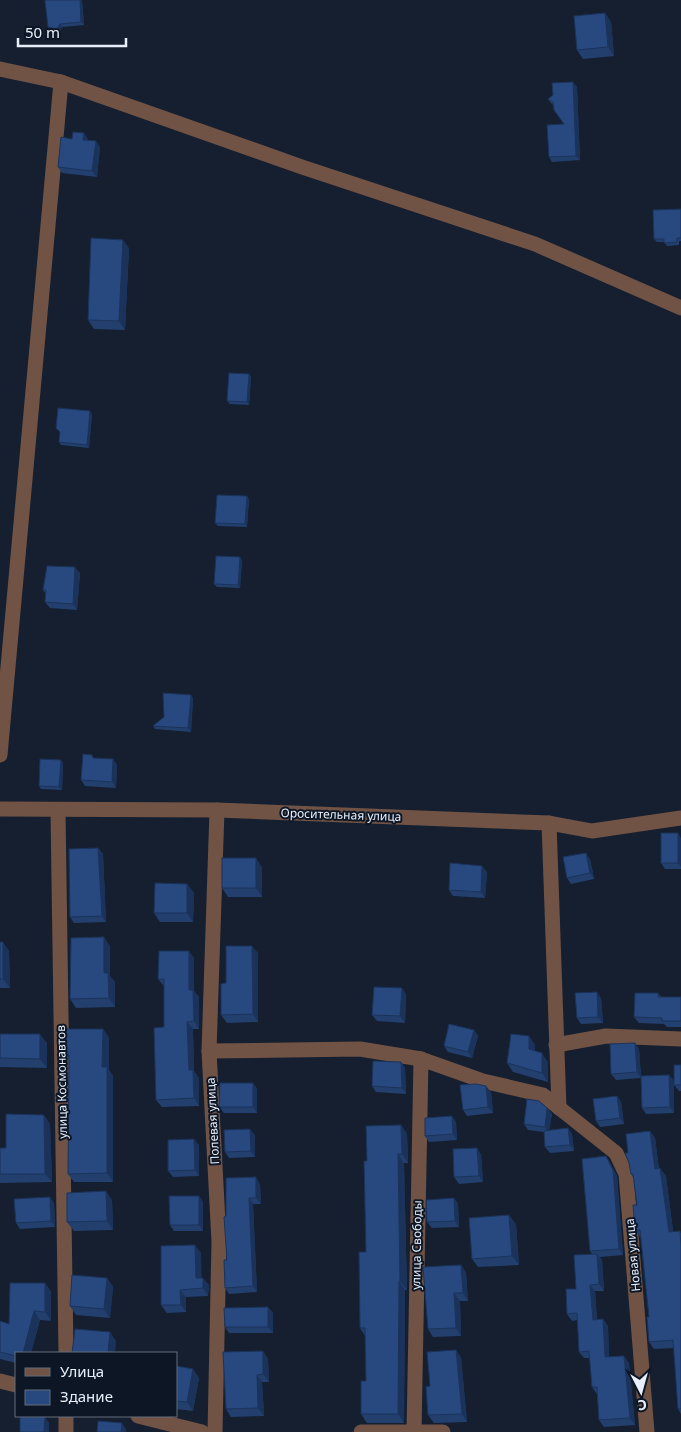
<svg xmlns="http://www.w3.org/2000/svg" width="681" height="1432" viewBox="0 0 681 1432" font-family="'Noto Sans',sans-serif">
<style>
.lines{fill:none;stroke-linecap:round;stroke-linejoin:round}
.minor{stroke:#705345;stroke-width:15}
.wall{fill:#223f6e}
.shaded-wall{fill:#1b335a}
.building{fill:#274980;stroke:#1b335a}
.labels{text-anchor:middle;stroke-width:4;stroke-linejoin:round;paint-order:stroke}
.street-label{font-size:12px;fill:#e8effa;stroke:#0c1625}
</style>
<rect width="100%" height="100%" fill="#151f2f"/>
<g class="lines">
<g class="minor">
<polyline points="0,69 61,82 302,167 535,244 681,308"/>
<polyline points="0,755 61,82"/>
<polyline points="0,809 217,810 549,823 592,831 681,818"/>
<polyline points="58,811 66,1353"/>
<polyline points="549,823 559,1108"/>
<polyline points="556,1045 606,1036 681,1039"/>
<polyline points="209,1051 360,1049 421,1059 483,1081 543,1095 616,1153 626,1174 647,1432"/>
<polyline points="0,1381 16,1385"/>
<polyline points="138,1416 202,1432"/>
<polyline points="66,1432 66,1416"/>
<polyline points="215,1432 219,1242 209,1051 217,810"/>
<polyline points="361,1432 443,1432"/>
<polyline points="414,1432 421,1059"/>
</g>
</g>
<g class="wall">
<polygon points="45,0 82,0 84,25 62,27 59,32 50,30 48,27"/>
<polygon points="605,13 611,22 614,56 583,59 577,50"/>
<polygon points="577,87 580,160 552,162 549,157 564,124 553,105 551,103 548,99"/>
<polygon points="72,139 88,139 88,140 96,141 100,147 97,177 62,173 58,167"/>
<polygon points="681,209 681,241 679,241 679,245 667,246 664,242 657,242 654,239"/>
<polygon points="129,248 125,330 94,329 88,320"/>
<polygon points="249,374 251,377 249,405 230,404 227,401"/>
<polygon points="92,414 89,448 61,445 59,442 60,432 56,428"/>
<polygon points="249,499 247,527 218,526 215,523"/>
<polygon points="242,560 240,588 217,587 214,584"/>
<polygon points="80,573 77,610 50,608 45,602 46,594 43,590"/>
<polygon points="191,695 193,698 191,732 155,729 153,726"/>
<polygon points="113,759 117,765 116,788 85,786 81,780"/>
<polygon points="61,760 63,763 62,790 41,789 39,786"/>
<polygon points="681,838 681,869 665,869 661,863"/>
<polygon points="98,848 103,854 106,922 74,923 70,917"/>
<polygon points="590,859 594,879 571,884 567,878"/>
<polygon points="262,867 262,897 228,897 222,888"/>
<polygon points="487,872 485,898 453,896 449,890"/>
<polygon points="187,884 194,893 193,922 160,922 154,913"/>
<polygon points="0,942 9,951 10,988 0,988"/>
<polygon points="110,946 110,976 115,982 115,1007 76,1008 70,999"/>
<polygon points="258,953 258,1022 227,1023 221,1015 226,983"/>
<polygon points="194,958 194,991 199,997 199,1029 193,1029 194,1071 199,1078 199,1106 162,1107 156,1100 164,1027 164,986 158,979"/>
<polygon points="658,993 661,997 681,997 681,1027 667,1027 664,1024 639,1023 634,1017"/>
<polygon points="406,994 405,1023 377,1021 372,1015"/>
<polygon points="601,998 603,1023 581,1024 577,1018"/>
<polygon points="103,1029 109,1038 109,1070 113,1076 113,1182 74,1182 68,1174 69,1059 66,1055"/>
<polygon points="474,1030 478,1036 472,1058 448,1052 444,1046"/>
<polygon points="0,1034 47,1043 47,1068 0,1067"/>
<polygon points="529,1036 535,1045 535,1051 548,1062 548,1082 513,1072 507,1063"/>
<polygon points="639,1049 641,1076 669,1075 674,1081 674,1113 646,1114 642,1108 641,1078 616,1080 611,1074"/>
<polygon points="401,1062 405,1068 406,1094 376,1092 372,1086"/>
<polygon points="681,1065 681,1091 679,1091 674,1085"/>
<polygon points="253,1083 257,1089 257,1113 224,1113 219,1107"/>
<polygon points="491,1092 493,1113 467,1116 463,1110"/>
<polygon points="617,1096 621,1102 624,1124 600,1127 596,1121"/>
<polygon points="547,1108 552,1114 549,1130 568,1128 572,1134 574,1151 550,1153 545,1147 544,1132 528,1130 524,1124"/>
<polygon points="44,1115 50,1124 52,1182 0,1183 0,1148 6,1148"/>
<polygon points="452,1116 456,1122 457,1140 429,1142 425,1136"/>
<polygon points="401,1125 407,1134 408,1163 404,1163 407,1290 405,1290 404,1423 367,1423 361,1414 366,1381 365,1336 360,1328 366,1252 367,1161"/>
<polygon points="650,1131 655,1138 659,1169 660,1168 666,1176 673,1231 681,1233 681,1414 678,1409 674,1348 654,1349 649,1342 649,1317 641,1238 635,1230 637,1205 634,1179 631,1174 628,1153"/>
<polygon points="255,1135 255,1157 229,1158 225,1152"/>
<polygon points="199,1145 199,1176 173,1177 168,1171"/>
<polygon points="481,1154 483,1182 459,1184 454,1177"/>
<polygon points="610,1163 617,1176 623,1255 600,1257 602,1260 604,1291 595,1291 597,1319 603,1319 608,1326 609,1357 629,1363 635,1425 604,1427 599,1420 597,1394 592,1387 590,1358 584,1358 579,1352 578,1320 572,1321 567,1314 576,1289 592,1254 590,1251"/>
<polygon points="260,1184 261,1204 253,1204 257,1292 229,1294 225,1288 227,1260 226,1216"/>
<polygon points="199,1196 203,1202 203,1231 174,1231 170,1225"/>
<polygon points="454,1198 458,1204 459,1227 432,1228 427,1222"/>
<polygon points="112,1200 113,1230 74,1231 67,1222"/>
<polygon points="54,1203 55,1227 20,1229 16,1223"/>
<polygon points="516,1224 519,1265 478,1267 472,1259"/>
<polygon points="201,1253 201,1278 209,1285 208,1296 186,1297 186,1312 167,1313 161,1305"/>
<polygon points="461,1265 466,1273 468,1301 460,1301 461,1336 433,1337 428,1329"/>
<polygon points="107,1278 113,1287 110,1318 76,1315 70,1306"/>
<polygon points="45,1283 51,1292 51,1321 40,1320 31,1353 16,1353 16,1363 0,1359 0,1321 9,1324"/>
<polygon points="268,1307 273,1313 273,1333 229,1333 225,1327"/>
<polygon points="456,1350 461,1358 467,1422 434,1423 428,1415 430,1386"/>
<polygon points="263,1351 268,1359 269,1382 262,1382 264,1416 231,1417 226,1409"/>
<polygon points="176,1366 193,1369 199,1378 193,1411 176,1409"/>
</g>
<g class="shaded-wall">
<polygon points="80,0 82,0 84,25 81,22"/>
<polygon points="605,13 611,22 614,56 608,47"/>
<polygon points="60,24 62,27 59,32 57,29"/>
<polygon points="573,82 577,87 580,160 576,156"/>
<polygon points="84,133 88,139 87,146 83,140"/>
<polygon points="96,141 100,147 97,177 92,171"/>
<polygon points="123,240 129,248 125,330 119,321"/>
<polygon points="249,374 251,377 249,405 247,402"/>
<polygon points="90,411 92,414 89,448 87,445"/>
<polygon points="247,496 249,499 247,527 245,524"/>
<polygon points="240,557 242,560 240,588 238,585"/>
<polygon points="75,567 80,573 77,610 73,604"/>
<polygon points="191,695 193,698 191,732 188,728"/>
<polygon points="113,759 117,765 116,788 112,782"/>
<polygon points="61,760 63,763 62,790 59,787"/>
<polygon points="678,833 681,838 681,867 678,863"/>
<polygon points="98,848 103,854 106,922 102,916"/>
<polygon points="586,853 590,859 594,879 590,873"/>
<polygon points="256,858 262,867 262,897 256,888"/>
<polygon points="482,866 487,872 485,898 481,892"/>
<polygon points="187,884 194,893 193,922 187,913"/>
<polygon points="104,937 110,946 110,976 115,982 115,1007 109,998 104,973"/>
<polygon points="3,942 9,951 10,988 3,979"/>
<polygon points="252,946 258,953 258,1022 253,1014"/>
<polygon points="189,951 194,958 194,991 199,997 199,1029 194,1021 189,990"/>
<polygon points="402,988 406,994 405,1023 400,1016"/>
<polygon points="597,992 601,998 603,1023 598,1017"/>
<polygon points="187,1022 193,1029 194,1071 199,1078 199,1106 194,1098 189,1070"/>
<polygon points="103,1029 109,1038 109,1070 113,1076 113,1182 107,1173 102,1067"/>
<polygon points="474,1030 478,1036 472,1058 468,1052"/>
<polygon points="40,1034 47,1043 47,1068 40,1059"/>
<polygon points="529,1036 535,1045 535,1057 529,1049"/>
<polygon points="635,1043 639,1049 641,1078 637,1072"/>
<polygon points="542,1053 548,1062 548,1082 542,1073"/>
<polygon points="401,1062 405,1068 406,1094 402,1088"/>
<polygon points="669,1075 674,1081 674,1113 670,1107"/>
<polygon points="253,1083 257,1089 257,1113 253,1107"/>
<polygon points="486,1086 491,1092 493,1113 488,1107"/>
<polygon points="617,1096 621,1102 624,1124 620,1118"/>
<polygon points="547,1108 552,1114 549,1133 545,1127"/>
<polygon points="44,1115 50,1124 52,1182 45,1174"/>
<polygon points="452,1116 456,1122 457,1140 453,1134"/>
<polygon points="401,1125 407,1134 408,1163 402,1154"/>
<polygon points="568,1128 572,1134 574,1151 570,1145"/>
<polygon points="250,1129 255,1135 255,1157 251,1151"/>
<polygon points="650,1131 655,1138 660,1177 655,1169"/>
<polygon points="194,1139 199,1145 199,1176 195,1170"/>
<polygon points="477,1148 481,1154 483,1182 479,1176"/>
<polygon points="398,1154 404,1163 407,1290 400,1281"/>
<polygon points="606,1156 610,1163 617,1176 623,1255 619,1249"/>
<polygon points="660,1168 666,1176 674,1239 669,1232"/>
<polygon points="256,1177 260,1184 261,1204 256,1198"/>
<polygon points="106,1191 112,1200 113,1230 107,1221"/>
<polygon points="199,1196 203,1202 203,1231 199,1225"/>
<polygon points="50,1197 54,1203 55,1227 51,1221"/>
<polygon points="249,1198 253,1204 257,1292 253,1286"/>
<polygon points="454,1198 458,1204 459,1227 455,1221"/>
<polygon points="509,1215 516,1224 519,1265 512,1256"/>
<polygon points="195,1245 201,1253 202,1286 196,1278"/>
<polygon points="597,1254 602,1260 604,1291 599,1284"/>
<polygon points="461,1265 466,1273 468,1301 463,1293"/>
<polygon points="107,1278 113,1287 110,1318 104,1309"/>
<polygon points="203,1278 209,1285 208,1296 203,1288"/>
<polygon points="399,1281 405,1290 404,1423 398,1414"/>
<polygon points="45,1283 51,1292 51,1321 45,1312"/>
<polygon points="590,1285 595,1291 597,1326 593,1320"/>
<polygon points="180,1290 186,1297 186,1312 181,1305"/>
<polygon points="454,1293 460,1301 461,1336 456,1328"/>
<polygon points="268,1307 273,1313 273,1333 268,1327"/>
<polygon points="34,1311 40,1320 31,1353 23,1353"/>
<polygon points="603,1319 608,1326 609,1364 605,1357"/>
<polygon points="110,1332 116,1341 115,1353 108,1353"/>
<polygon points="456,1350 461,1358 467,1422 462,1414"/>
<polygon points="263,1351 268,1359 269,1382 263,1374"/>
<polygon points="624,1356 629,1363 635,1425 630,1418"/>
<polygon points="193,1369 199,1378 193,1411 187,1402"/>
<polygon points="257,1375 262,1382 264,1416 258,1408"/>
<polygon points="45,1417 49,1423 49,1432 44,1432"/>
<polygon points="122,1423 126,1429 126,1432 121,1432"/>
</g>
<g class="building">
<polygon points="45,0 80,0 81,22 60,24 57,29 48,27"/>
<polygon points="605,13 608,47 577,50 574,16"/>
<polygon points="573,82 576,156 549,157 547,125 564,124 554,110 553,102 548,99 553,95 552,83"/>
<polygon points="73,132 84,133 83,140 96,141 92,171 58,167 61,137 72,139"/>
<polygon points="681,209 681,238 677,238 677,242 664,243 664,239 654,239 653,210"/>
<polygon points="91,238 123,240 119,321 88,320"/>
<polygon points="229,373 249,374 247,402 227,401"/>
<polygon points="58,408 90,411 87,445 59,442 60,432 56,428"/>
<polygon points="217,495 247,496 245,524 215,523"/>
<polygon points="216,556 240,557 238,585 214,584"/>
<polygon points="47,566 75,567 73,604 45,602 46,590 43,590"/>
<polygon points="163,693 191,695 188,728 153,726 164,717"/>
<polygon points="83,754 92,755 93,758 113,759 112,782 81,780"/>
<polygon points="40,759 61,760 59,787 39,786"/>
<rect x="661" y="833" width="17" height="30"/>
<polygon points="98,848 102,916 70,917 69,849"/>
<polygon points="586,853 590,873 567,878 563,857"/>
<rect x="222" y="858" width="34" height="30"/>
<polygon points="450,863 482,866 481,892 449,890"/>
<polygon points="155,883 187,884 187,913 154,913"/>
<polygon points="104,937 104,973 108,973 109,998 70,999 71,938"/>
<rect x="0" y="942" width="3" height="37"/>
<polygon points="226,946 252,946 253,1014 221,1015 221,984 226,983"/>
<polygon points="159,951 189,951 189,990 193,990 194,1021 187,1022 189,1070 193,1070 194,1098 156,1100 154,1028 164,1027 164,979 158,979"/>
<polygon points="374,987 402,988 400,1016 372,1015"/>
<polygon points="597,992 598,1017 577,1018 575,993"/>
<polygon points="635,993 658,993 658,997 681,997 681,1021 662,1021 662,1018 634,1017"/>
<polygon points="449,1024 474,1030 468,1052 444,1046"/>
<polygon points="66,1029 103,1029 102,1067 107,1067 107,1173 68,1174 69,1055 66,1055"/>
<polygon points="0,1034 40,1034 40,1059 0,1058"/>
<polygon points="511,1034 529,1036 529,1049 542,1053 542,1073 507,1063"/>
<polygon points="635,1043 637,1072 611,1074 610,1044"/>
<polygon points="373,1061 401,1062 402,1088 372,1086"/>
<rect x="674" y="1065" width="7" height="20"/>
<polygon points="669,1075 670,1107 642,1108 641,1076"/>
<polygon points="220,1083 253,1083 253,1107 219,1107"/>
<polygon points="476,1084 486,1086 488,1107 463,1110 460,1085"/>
<polygon points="617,1096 620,1118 596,1121 593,1099"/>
<polygon points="527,1099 539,1101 547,1108 545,1127 524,1124"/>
<polygon points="6,1114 44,1115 45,1174 0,1174 0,1148 6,1148"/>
<polygon points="452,1116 453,1134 425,1136 425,1118"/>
<polygon points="401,1125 402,1154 398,1154 400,1281 399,1281 398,1414 361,1414 361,1381 366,1381 365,1328 360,1328 359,1252 366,1252 364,1161 367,1161 366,1126"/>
<polygon points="568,1128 570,1145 545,1147 544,1131"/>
<polygon points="250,1129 251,1151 225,1152 224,1130"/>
<polygon points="650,1131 655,1169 660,1168 669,1232 680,1231 681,1246 681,1409 678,1409 673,1340 649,1342 647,1317 649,1317 640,1230 635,1230 633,1205 637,1205 633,1174 631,1174 629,1163 625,1153 628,1153 626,1134"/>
<polygon points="194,1139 195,1170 168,1171 168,1140"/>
<polygon points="477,1148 479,1176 454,1177 453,1149"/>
<polygon points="606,1156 613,1170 619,1249 590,1251 582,1159"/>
<polygon points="256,1177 256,1198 249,1198 253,1286 225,1288 224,1260 227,1260 224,1217 226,1216 226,1178"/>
<polygon points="106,1191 107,1221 67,1222 67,1193"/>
<polygon points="169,1196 199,1196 199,1225 170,1225"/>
<polygon points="50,1197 51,1221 16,1223 14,1199"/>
<polygon points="454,1198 455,1221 427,1222 426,1200"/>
<polygon points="509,1215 512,1256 472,1259 469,1218"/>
<polygon points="195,1245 196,1278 203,1278 203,1288 180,1290 181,1305 161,1305 161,1246"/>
<polygon points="597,1254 599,1284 590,1285 593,1320 603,1319 605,1357 624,1356 630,1418 599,1420 597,1387 592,1387 589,1351 579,1352 577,1313 567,1314 566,1289 576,1289 574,1255"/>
<polygon points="461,1265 463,1293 454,1293 456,1328 428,1329 423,1267"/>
<polygon points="72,1275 107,1278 104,1309 70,1306"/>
<polygon points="10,1283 45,1283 45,1312 34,1311 23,1353 16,1353 16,1356 0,1352 0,1321 9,1324"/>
<polygon points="268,1307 268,1327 225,1327 224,1308"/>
<polygon points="75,1329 110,1332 108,1353 72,1353"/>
<polygon points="456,1350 462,1414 428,1415 426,1387 430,1386 427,1352"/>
<polygon points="263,1351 263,1374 257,1375 258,1408 226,1409 223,1352"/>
<polygon points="176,1366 193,1369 187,1402 176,1401"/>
<polygon points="20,1417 45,1417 44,1432 20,1432"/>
<polygon points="98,1421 122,1423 121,1432 97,1432"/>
</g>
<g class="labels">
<g class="street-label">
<text transform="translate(341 815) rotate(2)" y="4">Оросительная улица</text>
<text transform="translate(62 1082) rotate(-91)" y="4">улица Космонавтов</text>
<text transform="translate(213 1121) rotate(-93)" y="4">Полевая улица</text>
<text transform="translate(417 1245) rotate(-89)" y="4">улица Свободы</text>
<text transform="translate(633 1255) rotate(-95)" y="4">Новая улица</text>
</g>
</g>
<rect x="15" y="1352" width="162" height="65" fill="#0c1625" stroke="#646d7a"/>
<rect x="25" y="1368" width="25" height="8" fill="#705345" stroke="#646d7a"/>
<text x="60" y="1377" font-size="15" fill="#e8effa">Улица</text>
<rect x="25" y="1390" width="25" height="15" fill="#274980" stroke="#646d7a"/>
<text x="60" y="1402" font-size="15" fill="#e8effa">Здание</text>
<g transform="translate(641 1392) rotate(174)" stroke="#0c1625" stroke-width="4" paint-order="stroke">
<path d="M0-4L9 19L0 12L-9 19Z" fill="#e8effa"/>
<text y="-8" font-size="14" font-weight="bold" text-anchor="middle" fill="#e8effa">С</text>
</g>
<path d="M18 38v8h108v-8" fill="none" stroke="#e8effa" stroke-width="2.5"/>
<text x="25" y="38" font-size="15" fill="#e8effa" stroke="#0c1625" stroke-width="4" paint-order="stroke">50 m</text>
</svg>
